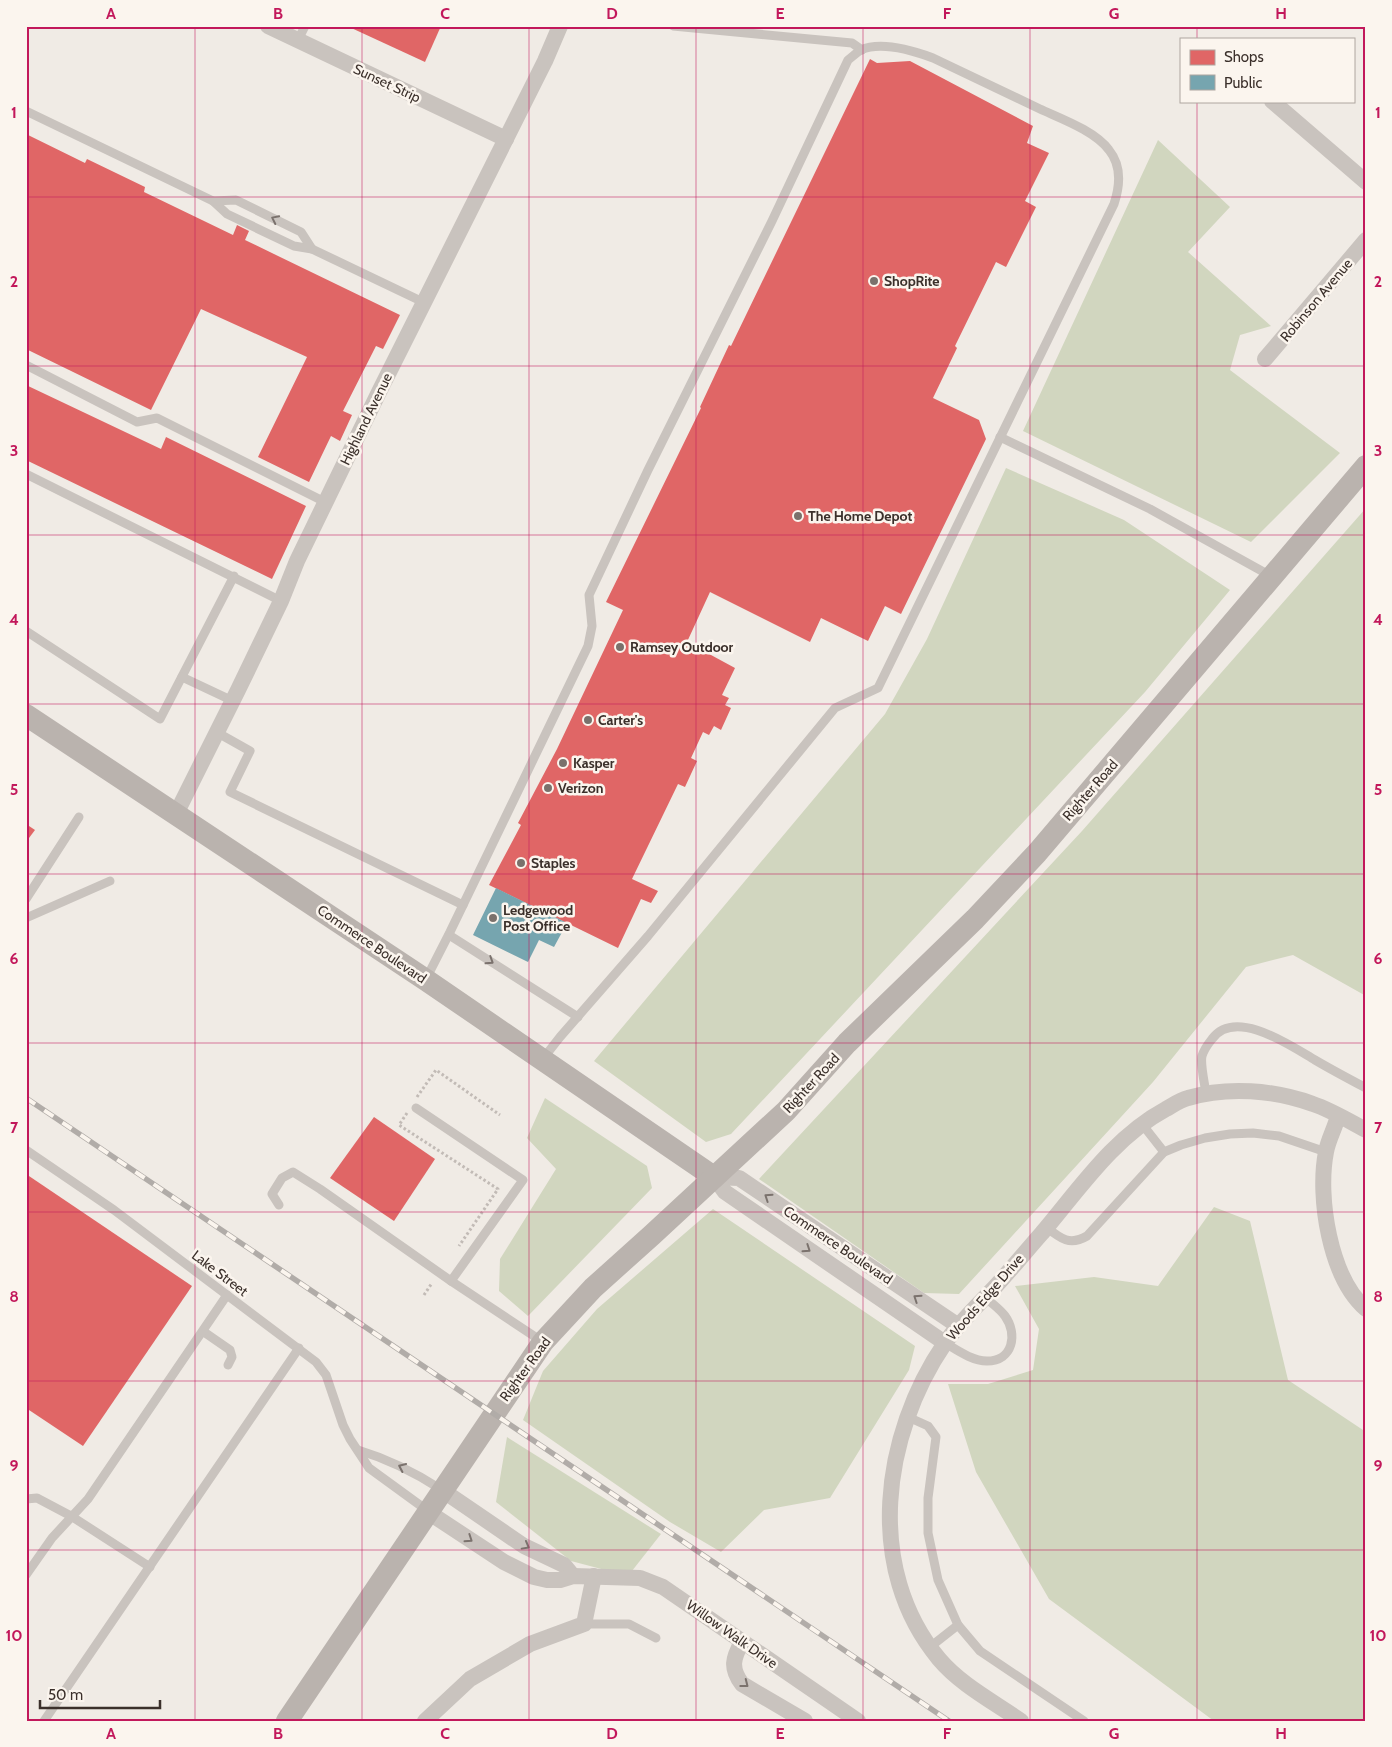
<svg xmlns="http://www.w3.org/2000/svg" width="1392" height="1747" viewBox="0 0 1392 1747" font-family="Cabin,sans-serif">
<style>
.green{fill:#d1d6bf}
.shops{fill:#e06666}
.public{fill:#76a5af}
.lines{fill:none;stroke-linecap:round;stroke-linejoin:round}
.path{stroke:#c2bbb6;stroke-width:3;stroke-dasharray:2.5 2.5;stroke-linecap:butt}
.lane{stroke:#c9c3be;stroke-width:9}
.street{stroke:#c9c3be;stroke-width:16}
.secondary{stroke:#bab3ae;stroke-width:22}
.rail-casing{stroke:#b1aca8;stroke-width:5.5}
.rail{stroke:#fbf5ee;stroke-width:4;stroke-dasharray:11;stroke-linecap:butt}
.oneway{stroke:#7b726d}
.grid{fill:none;stroke:#c2185b;stroke-width:1;stroke-opacity:0.55}
.poi-dot{fill:#7a716c;stroke:#fbf5ee;stroke-width:2}
.labels{text-anchor:middle;stroke-width:5;stroke-linejoin:round;paint-order:stroke}
.street-label{font-size:14px;fill:#3b302b;stroke:#fbf5ee}
.poi-label{font-size:14px;font-weight:bold;fill:#3b302b;stroke:#fbf5ee;text-anchor:start}
.neatline{fill:none;stroke:#c2185b;stroke-width:2}
.grid-label{font-size:16px;text-anchor:middle;font-weight:bold;fill:#c2185b}
</style>
<rect width="100%" height="100%" fill="#f0ebe5"/>
<g class="green">
<polygon points="1158,140 1230,207 1188,252 1271,326 1240,335 1230,370 1340,453 1251,542 1023,431"/>
<polygon points="1006,468 1124,520 1230,590 1145,692 731,1134 706,1142 594,1061 885,714 927,639"/>
<polygon points="1366,508 1366,996 1293,955 1246,967 1153,1082 959,1294 924,1293 759,1179 1082,831"/>
<polygon points="545,1098 647,1166 652,1188 528,1316 499,1291 500,1259 556,1169 527,1138"/>
<polygon points="1214,1207 1250,1221 1288,1380 1366,1432 1366,1721 1214,1721 1049,1599 976,1472 948,1384 988,1384 1033,1370 1039,1329 1015,1286 1094,1277 1158,1286"/>
<polygon points="713,1209 915,1346 909,1370 830,1498 764,1510 721,1552 670,1522 523,1420 543,1371 597,1309"/>
<polygon points="507,1437 661,1534 628,1576 571,1561 496,1502"/>
</g>
<g class="shops">
<polygon points="347,26 441,26 425,62"/>
<polygon points="870,59 877,63 910,61 1033,126 1027,143 1049,153 1025,201 1036,207 1006,267 996,262 955,346 957,348 933,398 979,420 986,439 901,614 885,606 868,641 821,618 810,642 710,592 687,642 735,668 722,695 729,698 725,705 731,708 721,730 714,726 709,735 703,732 691,758 697,761 685,787 678,784 632,879 658,891 651,903 641,899 618,948 489,885 521,825 518,823 557,749 623,610 606,602 701,408 700,407 729,345 731,346"/>
<polygon points="26,134 85,163 87,159 145,187 144,192 233,235 237,225 249,231 245,240 400,315 383,349 376,346 343,411 352,415 340,441 331,436 309,482 258,457 307,357 201,309 151,410 26,349"/>
<polygon points="26,385 161,449 166,437 306,506 272,579 26,460"/>
<polygon points="26,824 35,830 26,842"/>
<polygon points="374,1117 435,1159 394,1221 330,1178"/>
<polygon points="26,1174 192,1286 83,1446 26,1408"/>
</g>
<polygon class="public" points="496,888 567,923 554,947 539,940 528,962 473,935"/>
<g class="lines">
<g class="path">
<polyline points="417,1097 436,1070 500,1115"/>
<polyline points="407,1113 399,1125 498,1189 459,1246"/>
<polyline points="424,1295 432,1283"/>
</g>
<g class="lane">
<polyline points="673,26 852,43 862,50"/>
<polyline points="298,40 305,26"/>
<polyline points="26,111 213,201 227,214 294,246 312,249 423,302"/>
<polyline points="213,201 236,200 301,232 312,249"/>
<polyline points="26,365 137,422 157,418 325,502"/>
<polyline points="1000,437 1150,509 1271,576"/>
<polyline points="26,474 281,601"/>
<polyline points="26,631 160,719 234,576"/>
<polyline points="182,677 233,701"/>
<polyline points="218,733 250,751 230,792 463,905"/>
<polyline points="26,899 79,817"/>
<polyline points="26,918 110,881"/>
<polyline points="449,935 578,1017"/>
<path d="M426,979l24,-47 138,-286 4,-20 -3,-31 9,-19 50,-106 124,-249 76,-161c4,-3 9,-8 13,-10 20,-9 53,1 72,8 36,17 72,34 107,51 22,10 55,22 69,41 13,16 11,36 5,54l-236,484 -43,20 -187,228 -88,101 -18,23"/>
<path d="M1206,1094c-1,-10 -6,-29 -4,-38 2,-7 6,-12 10,-17 23,-32 79,7 103,21 17,10 34,19 51,28"/>
<polyline points="416,1108 523,1180 451,1281"/>
<polyline points="1142,1124 1164,1152"/>
<polyline points="26,1150 114,1210 316,1362 326,1375 343,1425 350,1439 369,1468 428,1511"/>
<polyline points="279,1205 272,1194 282,1178 293,1172 320,1189 451,1281 543,1342"/>
<path d="M1046,1227c15,12 24,19 41,9l77,-84 17,-7 24,-7 25,-4 23,-1 26,3 47,16"/>
<polyline points="204,1332 230,1350 232,1357 228,1365"/>
<path d="M945,1343c12,7 27,18 42,18 26,0 31,-27 18,-45 -5,-7 -14,-13 -20,-19"/>
<polyline points="908,1417 928,1426 936,1437 928,1498 928,1533 938,1580 958,1625 980,1651 1084,1721"/>
<path d="M358,1450c30,9 58,23 84,40"/>
<polyline points="26,1499 37,1498 71,1516 150,1567"/>
<polyline points="26,1575 52,1538 88,1499 227,1295"/>
<polyline points="584,1624 629,1624 656,1638"/>
<polyline points="930,1647 958,1625"/>
<polyline points="44,1721 299,1348"/>
</g>
<g class="street">
<polyline points="268,26 506,139"/>
<polyline points="1272,101 1366,182"/>
<polyline points="1265,359 1366,240"/>
<polyline points="176,814 238,690 281,601 297,561 379,392 545,61 560,26"/>
<path d="M1338,1116c-3,12 -10,24 -12,36 -9,45 4,126 40,157"/>
<polyline points="714,1177 739,1178 957,1325"/>
<polyline points="714,1177 725,1192 945,1343"/>
<polyline points="442,1490 524,1546 564,1565 573,1576"/>
<polyline points="428,1512 504,1562 534,1577 547,1580 560,1580 573,1576 640,1578 663,1587 858,1721"/>
<path d="M742,1642c-9,16 -12,26 0,42l63,37"/>
<polyline points="425,1721 470,1679 530,1644 584,1624 594,1576"/>
<path d="M1021,1721c-27,-19 -60,-36 -82,-62 -75,-90 -57,-224 6,-316 14,-20 32,-37 49,-55 16,-17 32,-37 48,-55 38,-45 72,-96 124,-124 7,-4 14,-9 22,-11 40,-12 86,-8 125,6 18,6 36,17 53,26"/>
</g>
<g class="secondary">
<polyline points="26,715 426,980 714,1177"/>
<polyline points="287,1721 543,1342 593,1288 652,1235 786,1111 847,1043 975,919 1037,853 1366,466"/>
</g>
<g class="rail-casing">
<polyline id="rail" points="26,1098 949,1721"/>
</g>
<use href="#rail" class="rail"/>
</g>
<defs><path id="oneway-chevron" d="M-2-3.5L2.5 0L-2 3.5" fill="none" stroke-width="1.6" stroke-linecap="round" stroke-linejoin="round" transform="scale(1.25)"/></defs>
<g class="oneway">
<use href="#oneway-chevron" transform="translate(275 219) rotate(-154)"/>
<use href="#oneway-chevron" transform="translate(490 961) rotate(33)"/>
<use href="#oneway-chevron" transform="translate(768 1197) rotate(-146)"/>
<use href="#oneway-chevron" transform="translate(807 1249) rotate(34)"/>
<use href="#oneway-chevron" transform="translate(917 1298) rotate(-146)"/>
<use href="#oneway-chevron" transform="translate(402 1467) rotate(-155)"/>
<use href="#oneway-chevron" transform="translate(469 1539) rotate(34)"/>
<use href="#oneway-chevron" transform="translate(526 1546) rotate(29)"/>
<use href="#oneway-chevron" transform="translate(745 1684) rotate(38)"/>
</g>
<path class="grid" d="M195,26v1695M362,26v1695M529,26v1695M696,26v1695M863,26v1695M1030,26v1695M1197,26v13M1197,101v1620M26,197h1340M26,366h1340M26,535h1340M26,704h1340M26,874h1340M26,1043h1340M26,1212h1340M26,1381h1340M26,1550h1340"/>
<g class="poi-dot">
<circle cx="874" cy="281" r="5"/>
<circle cx="798" cy="516" r="5"/>
<circle cx="620" cy="647" r="5"/>
<circle cx="588" cy="720" r="5"/>
<circle cx="563" cy="763" r="5"/>
<circle cx="548" cy="788" r="5"/>
<circle cx="521" cy="863" r="5"/>
<circle cx="493" cy="918" r="5"/>
</g>
<g class="labels">
<g class="street-label">
<text transform="translate(387 83) rotate(25)" y="5">Sunset Strip</text>
<text transform="translate(1316 300) rotate(-50)" y="5">Robinson Avenue</text>
<text transform="translate(366 419) rotate(-64)" y="5">Highland Avenue</text>
<text transform="translate(1090 790) rotate(-49)" y="5">Righter Road</text>
<text transform="translate(372 944) rotate(34)" y="5">Commerce Boulevard</text>
<text transform="translate(811 1083) rotate(-47)" y="5">Righter Road</text>
<text transform="translate(838 1245) rotate(34)" y="5">Commerce Boulevard</text>
<text transform="translate(220 1273) rotate(37)" y="5">Lake Street</text>
<text transform="translate(985 1297) rotate(-49)" y="5">Woods Edge Drive</text>
<text transform="translate(525 1369) rotate(-54)" y="5">Righter Road</text>
<text transform="translate(732 1634) rotate(35)" y="5">Willow Walk Drive</text>
</g>
<g class="poi-label">
<text x="884" y="286">ShopRite</text>
<text x="808" y="521">The Home Depot</text>
<text x="630" y="652">Ramsey Outdoor</text>
<text x="598" y="725">Carter's</text>
<text x="573" y="768">Kasper</text>
<text x="558" y="793">Verizon</text>
<text x="531" y="868">Staples</text>
<text x="503" y="915">Ledgewood<tspan x="503" dy="16">Post Office</tspan></text>
</g>
</g>
<rect width="1392" height="1747" fill="none" stroke="#fbf5ee" stroke-width="55"/>
<rect x="1180" y="38" width="175" height="65" fill="#fbf5ee" stroke="#aea6a0"/>
<rect x="1190" y="50" width="25" height="15" fill="#e06666" stroke="#aea6a0"/>
<text x="1224" y="62" font-size="15" fill="#3b302b">Shops</text>
<rect x="1190" y="75" width="25" height="15" fill="#76a5af" stroke="#aea6a0"/>
<text x="1224" y="88" font-size="15" fill="#3b302b">Public</text>
<path d="M40 1700v8h120v-8" fill="none" stroke="#3b302b" stroke-width="2.5"/>
<text x="48" y="1700" font-size="15" fill="#3b302b" stroke="#fbf5ee" stroke-width="4" paint-order="stroke">50 m</text>
<rect x="28" y="28" width="1336" height="1692" class="neatline"/>
<g class="grid-label">
<text x="111" y="19">A</text>
<text x="278" y="19">B</text>
<text x="445" y="19">C</text>
<text x="612" y="19">D</text>
<text x="780" y="19">E</text>
<text x="947" y="19">F</text>
<text x="1114" y="19">G</text>
<text x="1281" y="19">H</text>
<text x="14" y="118">1</text>
<text x="1378" y="118">1</text>
<text x="14" y="287">2</text>
<text x="1378" y="287">2</text>
<text x="14" y="456">3</text>
<text x="1378" y="456">3</text>
<text x="14" y="625">4</text>
<text x="1378" y="625">4</text>
<text x="14" y="795">5</text>
<text x="1378" y="795">5</text>
<text x="14" y="964">6</text>
<text x="1378" y="964">6</text>
<text x="14" y="1133">7</text>
<text x="1378" y="1133">7</text>
<text x="14" y="1302">8</text>
<text x="1378" y="1302">8</text>
<text x="14" y="1471">9</text>
<text x="1378" y="1471">9</text>
<text x="14" y="1641">10</text>
<text x="1378" y="1641">10</text>
<text x="111" y="1739">A</text>
<text x="278" y="1739">B</text>
<text x="445" y="1739">C</text>
<text x="612" y="1739">D</text>
<text x="780" y="1739">E</text>
<text x="947" y="1739">F</text>
<text x="1114" y="1739">G</text>
<text x="1281" y="1739">H</text>
</g>
</svg>
